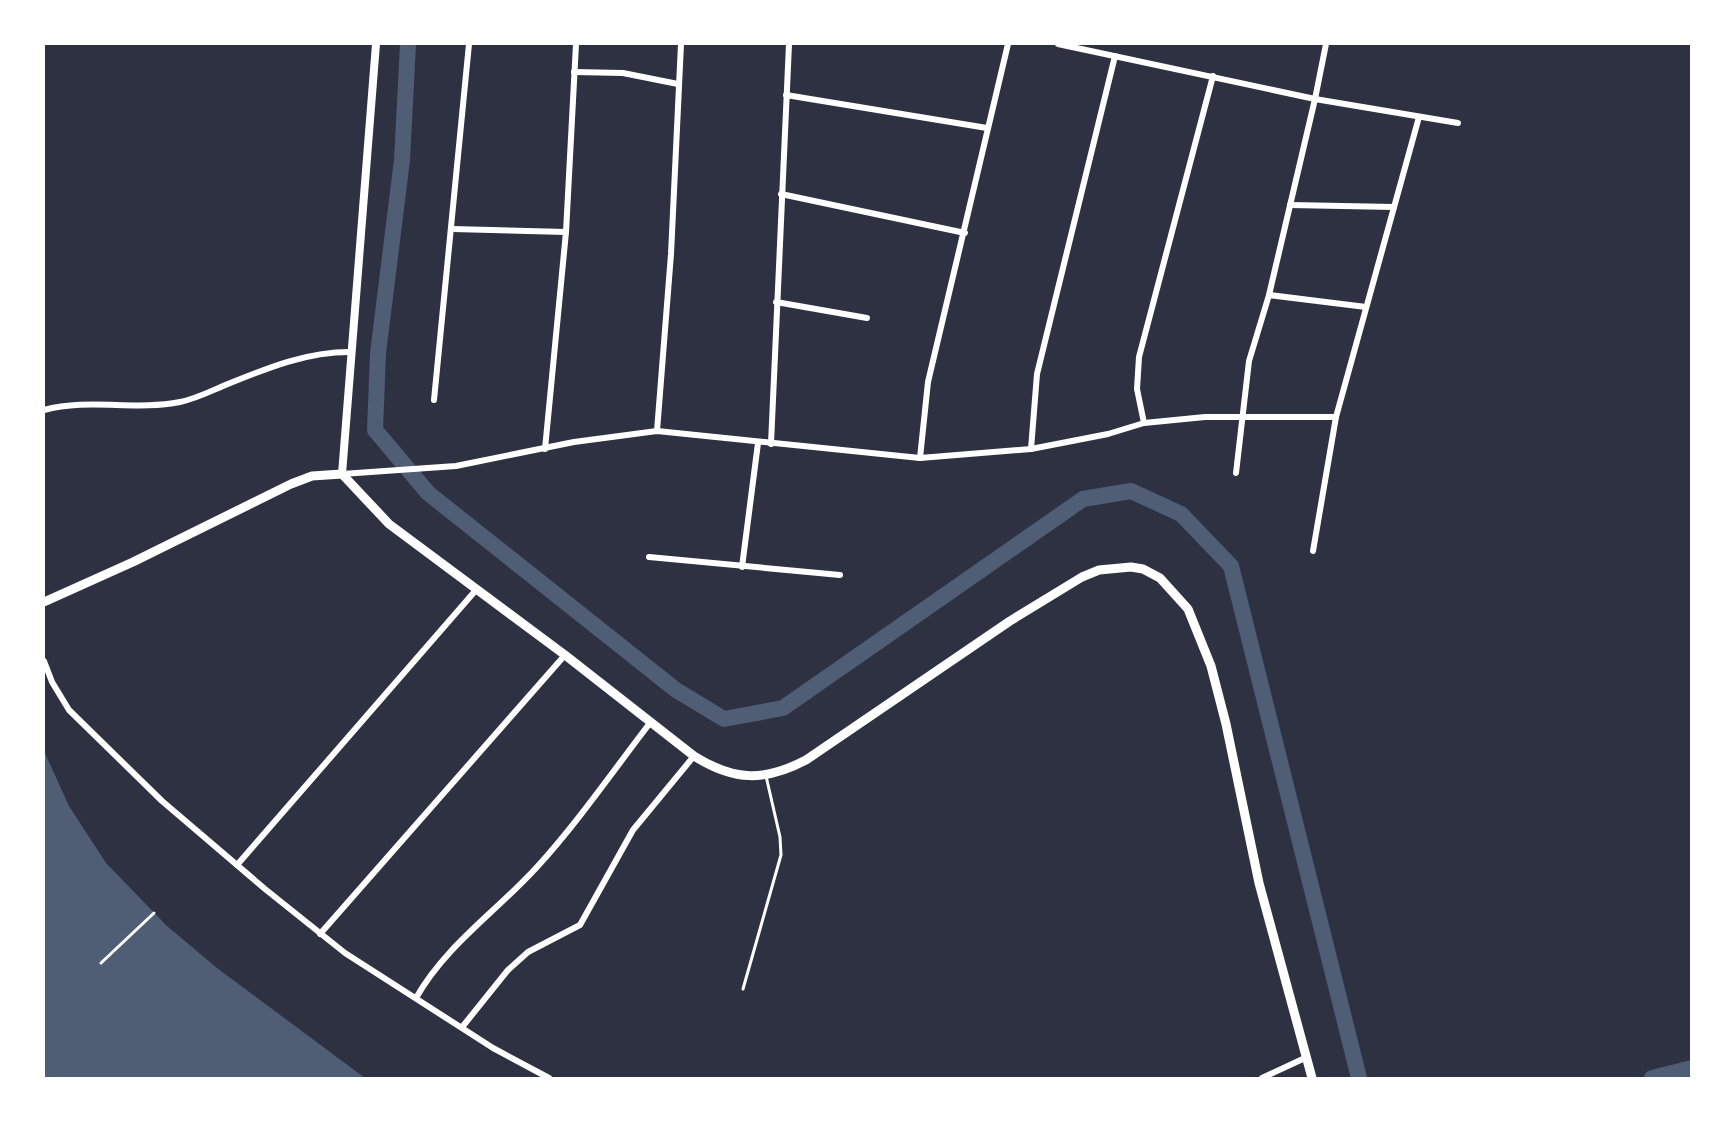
<svg xmlns="http://www.w3.org/2000/svg" width="1735" height="1122" viewBox="0 0 1735 1122" font-family="Raleway,sans-serif">
<style>
.water{fill:#4f5d75}
.lines{fill:none;stroke-linecap:round;stroke-linejoin:round}
.canal{stroke:#4f5d75;stroke-width:16}
.path{stroke:#fff;stroke-width:3}
.service{stroke:#fff;stroke-width:3}
.minor{stroke:#fff;stroke-width:6}
.tertiary{stroke:#fff;stroke-width:8}
.secondary{stroke:#fff;stroke-width:9}
</style>
<rect width="100%" height="100%" fill="#2d3142"/>
<polygon class="water" points="44,751 69,806 106,863 167,926 217,968 365,1078 44,1078"/>
<g class="lines">
<g class="canal">
<polyline points="408,44 402,160 378,353 375,430 428,493 676,690 724,719 783,708 1083,499 1131,491 1181,514 1231,566 1359,1078"/>
<polyline points="1652,1078 1692,1068"/>
</g>
<polyline class="path" points="101,963 154,913"/>
<polyline class="service" points="743,989 781,855 780,837 766,776"/>
<g class="minor">
<polyline points="1058,44 1315,99 1458,123"/>
<polyline points="574,72 623,73 678,84"/>
<polyline points="786,95 987,128"/>
<polyline points="781,194 965,233"/>
<polyline points="1290,205 1394,207"/>
<polyline points="453,229 566,232"/>
<polyline points="1269,295 1366,307"/>
<polyline points="776,302 867,318"/>
<polyline points="434,400 469,44"/>
<path d="M44,410c45,-12 91,1 136,-8 15,-3 29,-10 43,-16 42,-17 81,-34 127,-34"/>
<polyline points="1144,423 1137,389 1139,357 1213,76"/>
<polyline points="657,431 671,254 681,44"/>
<polyline points="771,444 789,44"/>
<polyline points="545,449 566,232 576,44"/>
<polyline points="1031,449 1037,374 1115,56"/>
<polyline points="920,458 928,382 1008,44"/>
<polyline points="1236,473 1249,361 1269,295 1315,99 1326,44"/>
<polyline points="342,474 456,466 574,442 657,431 920,458 1031,449 1108,434 1144,423 1205,417 1336,417"/>
<polyline points="1313,551 1336,417 1419,117"/>
<polyline points="649,557 840,575"/>
<polyline points="742,567 758,443"/>
<polyline points="44,661 52,682 69,710 162,801 265,889 345,953 493,1048 549,1078"/>
<polyline points="237,865 476,590"/>
<polyline points="320,934 565,655"/>
<path d="M416,998c29,-52 81,-87 121,-131 41,-45 76,-96 113,-144"/>
<polyline points="463,1026 508,970 528,952 580,925 633,830 694,756"/>
<polyline points="1262,1078 1305,1058"/>
</g>
<polyline class="tertiary" points="342,474 376,44"/>
<path class="secondary" d="M44,602l89,-40 158,-78 21,-8 30,-2 47,50 176,131 129,101c40,25 70,26 112,4l204,-139 72,-44 17,-7 32,-3 12,2 17,9 28,31 23,57 15,58 33,159 53,195"/>
</g>
<rect width="1735" height="1122" fill="none" stroke="#ffffff" stroke-width="90"/>
</svg>
